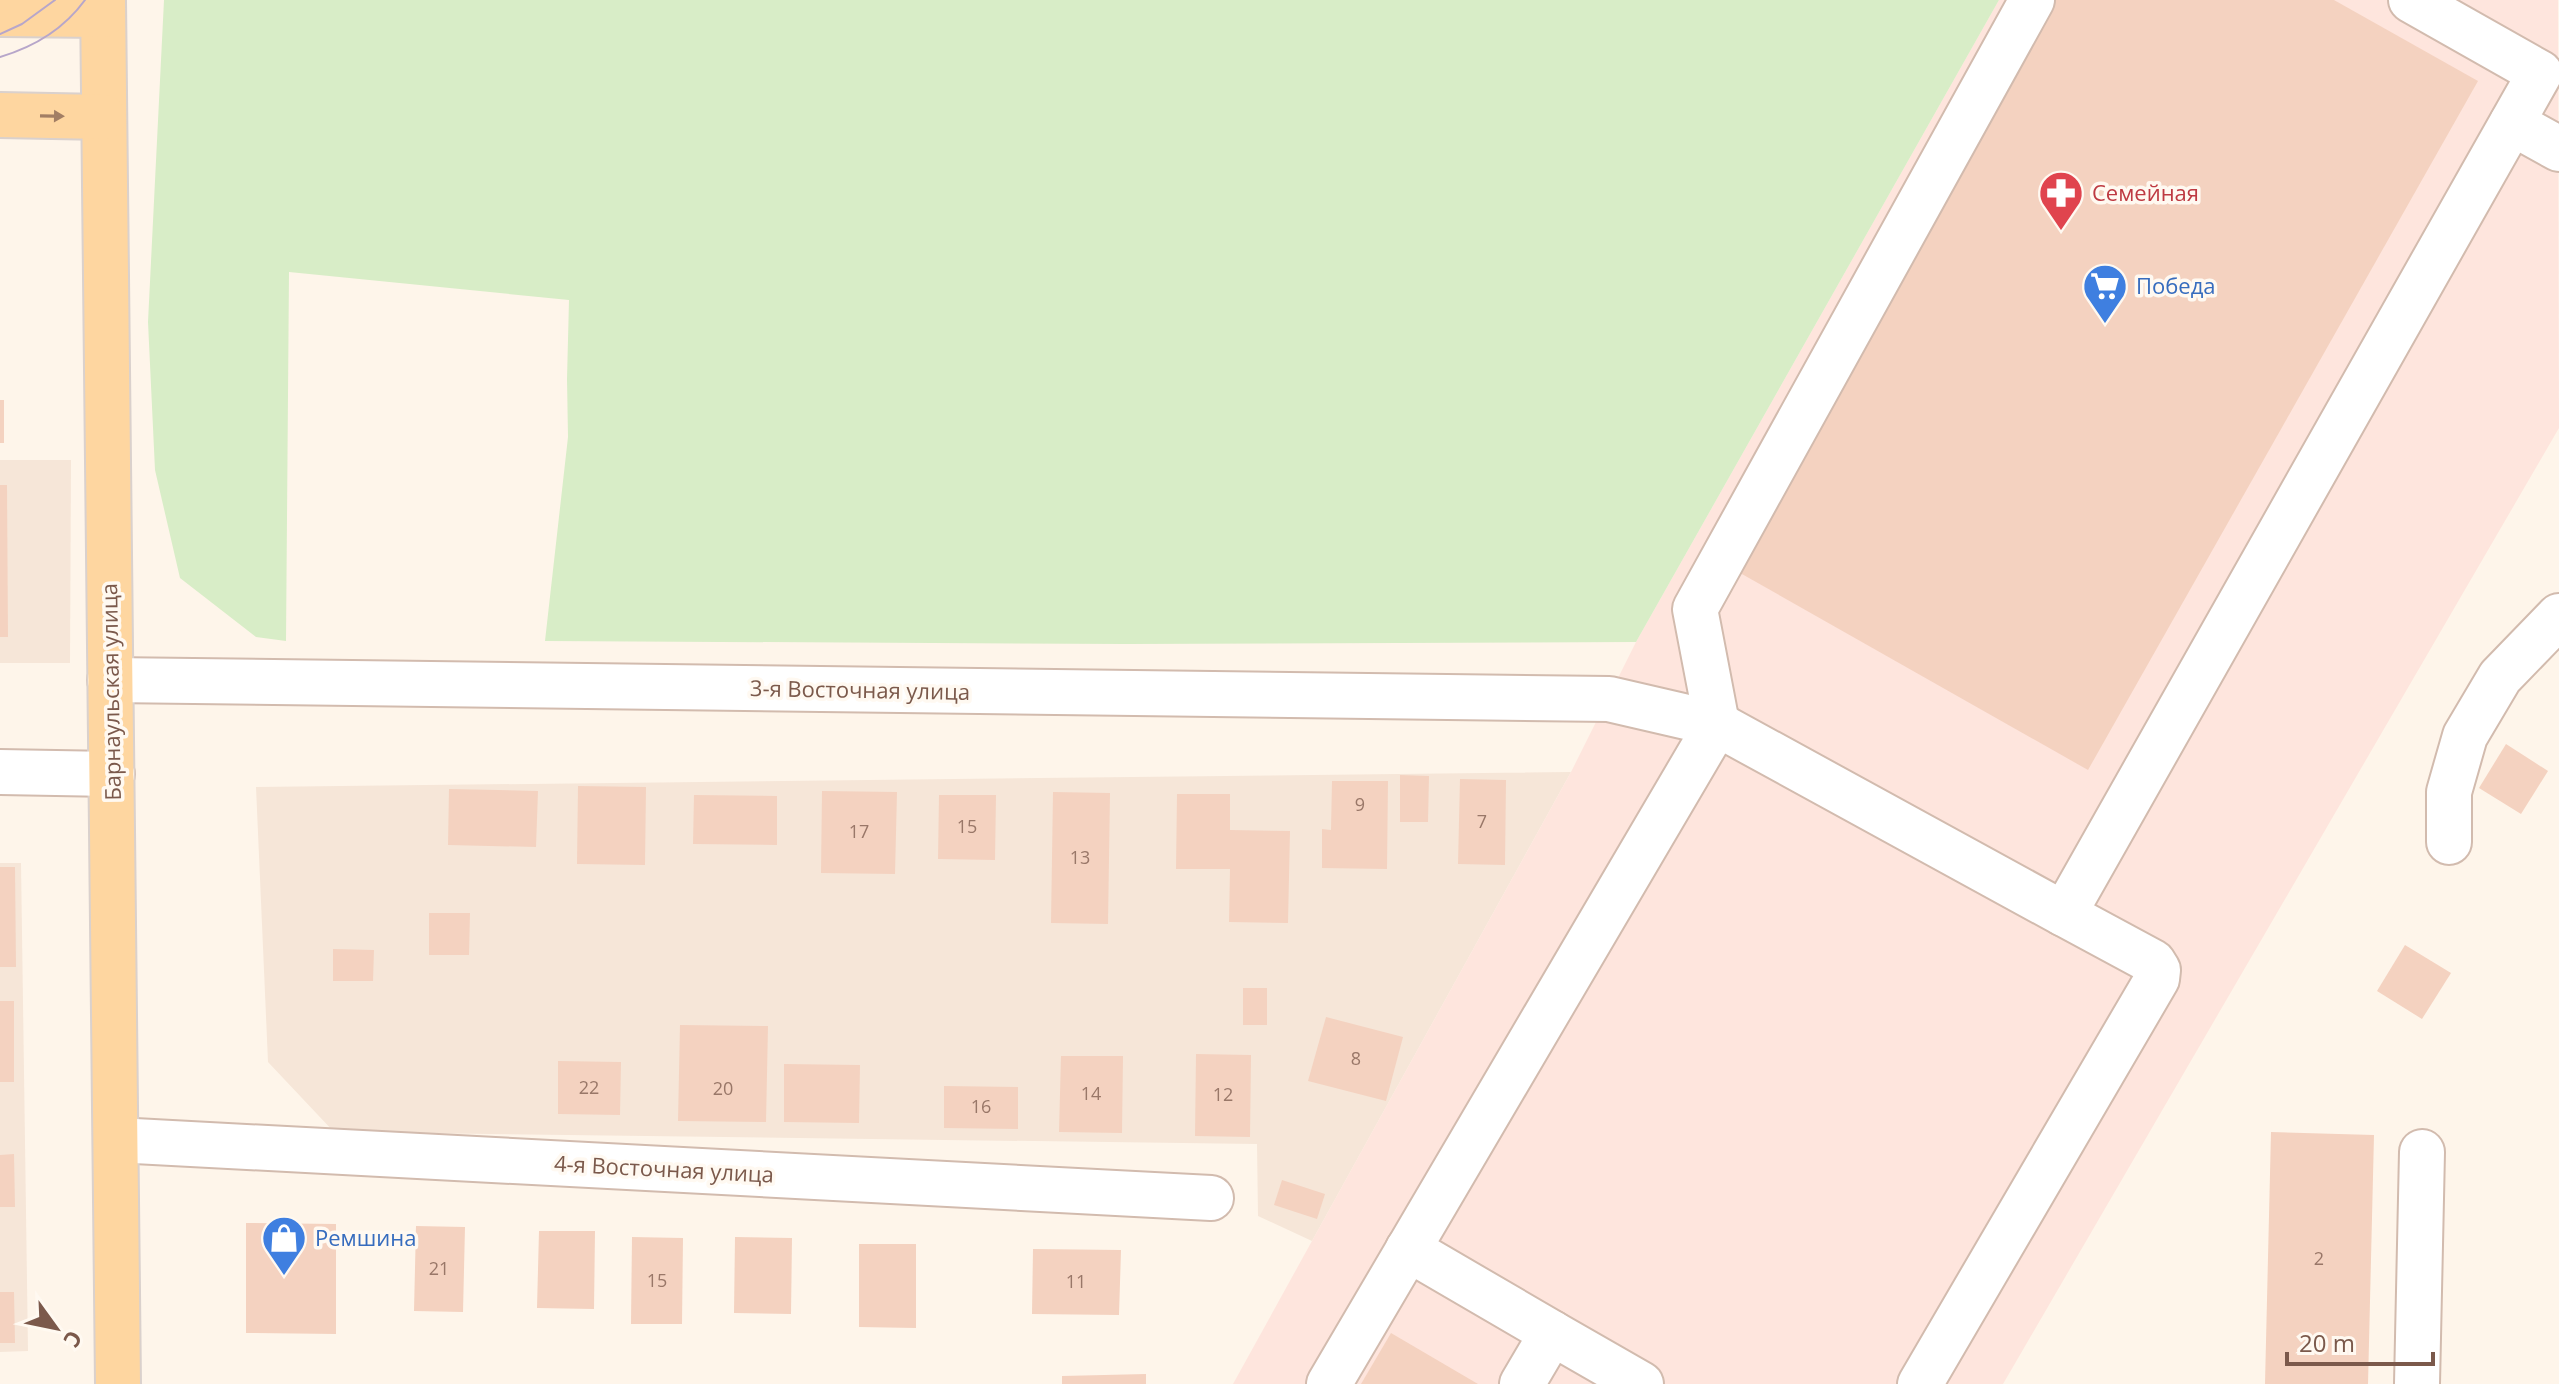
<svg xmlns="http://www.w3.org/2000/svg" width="2559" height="1384" viewBox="0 0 2559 1384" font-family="'Open Sans',sans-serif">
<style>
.residential{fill:#f6e6d8}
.commercial{fill:#fee5dd}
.green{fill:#d8edc7}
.building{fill:#f4d2c0}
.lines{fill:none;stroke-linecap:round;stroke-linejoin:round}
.minor-casing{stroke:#d2bbae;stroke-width:48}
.major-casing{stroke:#dad1cd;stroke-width:48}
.minor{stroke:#fff;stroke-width:44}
.major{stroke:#fed6a0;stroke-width:44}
.tram{stroke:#b7a6ca;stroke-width:2}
.oneway{fill:#a27e64}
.labels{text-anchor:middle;stroke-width:7;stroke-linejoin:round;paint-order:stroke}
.number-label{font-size:18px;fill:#997768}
.health-label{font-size:22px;fill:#be3a42;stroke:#fff9f1;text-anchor:start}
.shop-label{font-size:22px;fill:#366cbe;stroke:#fff9f1;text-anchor:start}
.street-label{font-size:22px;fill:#7b594b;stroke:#fff9f1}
</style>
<rect width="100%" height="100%" fill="#fef5ea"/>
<g class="residential">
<polygon points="0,460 71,460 70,663 0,663"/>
<polygon points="1571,772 1312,1241 1258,1216 1257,1144 334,1132 268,1062 256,787"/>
<polygon points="0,863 21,863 28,1351 0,1352"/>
</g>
<polygon class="commercial" points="1999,0 2558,0 2559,428 2003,1384 1233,1384 1571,772 1636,642"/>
<polygon class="green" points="164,0 1999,0 1636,642 1126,644 545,641 568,437 567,379 569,300 289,272 286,641 256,637 180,578 155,470 148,322"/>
<g class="building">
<polygon points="2055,0 2334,0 2478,81 2088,770 1733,569"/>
<rect x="0" y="400" width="4" height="43"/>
<polygon points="0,485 7,485 8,637 0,637"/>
<polygon points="2506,744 2548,771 2521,814 2479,788"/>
<polygon points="1400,775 1429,776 1428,822 1400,822"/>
<polygon points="1460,779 1506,780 1505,865 1458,864"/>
<polygon points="1332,781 1388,781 1387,869 1322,868 1322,829 1331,830"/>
<polygon points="578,786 646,787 645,865 577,864"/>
<polygon points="449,789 538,791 536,847 448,845"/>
<polygon points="822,791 897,792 895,874 821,873"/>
<polygon points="1053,792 1110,793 1108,924 1051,923"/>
<polygon points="1177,794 1230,794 1230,830 1290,831 1288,923 1229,922 1230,869 1176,869"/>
<polygon points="694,795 777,796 777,845 693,844"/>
<polygon points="939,795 996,795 995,860 938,859"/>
<polygon points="0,867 15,867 16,967 0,967"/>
<polygon points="429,913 470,913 469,955 429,955"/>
<polygon points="2405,945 2451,973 2422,1019 2377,991"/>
<polygon points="333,949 374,950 373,981 333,981"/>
<rect x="1243" y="988" width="24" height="37"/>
<rect x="0" y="1001" width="14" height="81"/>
<polygon points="1326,1017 1403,1037 1386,1101 1308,1081"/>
<polygon points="680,1025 768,1026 766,1122 678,1121"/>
<polygon points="1196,1054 1251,1055 1250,1137 1195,1136"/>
<polygon points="1061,1056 1123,1056 1122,1133 1059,1132"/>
<polygon points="558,1061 621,1062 620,1115 558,1114"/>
<polygon points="784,1064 860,1065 859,1123 784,1122"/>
<polygon points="944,1086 1018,1087 1018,1129 944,1128"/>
<polygon points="2271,1132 2374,1135 2368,1384 2265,1384"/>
<polygon points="14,1154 15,1207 0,1207 0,1155"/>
<polygon points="1282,1180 1325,1194 1317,1219 1274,1205"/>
<polygon points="246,1223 336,1224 336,1334 246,1333"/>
<polygon points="416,1226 465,1227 463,1312 414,1311"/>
<polygon points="539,1231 595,1231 594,1309 537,1308"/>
<polygon points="632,1237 683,1238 682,1324 631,1324"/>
<polygon points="735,1237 792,1238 791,1314 734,1313"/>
<polygon points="859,1244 916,1244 916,1328 859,1327"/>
<polygon points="1033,1249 1121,1250 1119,1315 1032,1314"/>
<polygon points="0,1292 14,1292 15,1343 0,1343"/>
<polygon points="1391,1333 1478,1384 1361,1384"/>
<polygon points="1146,1374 1146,1384 1062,1384 1062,1376"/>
</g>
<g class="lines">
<g class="minor-casing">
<g id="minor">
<polyline points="2512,123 2559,149"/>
<polyline points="110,680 1609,699 1717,724 2064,914 2540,73 2411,0"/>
<polyline points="0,772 112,774"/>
<polyline points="2449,842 2449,792 2465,736 2500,677 2559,616"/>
<polyline points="116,1140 1211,1198"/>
<polyline points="1408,1249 1552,1333 1522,1384"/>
<polyline points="1552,1333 1641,1384"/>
<polyline points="1329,1384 1717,724 1695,609 2032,0"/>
<polyline points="1920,1384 2157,979 2158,970 2153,962 2064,914"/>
<polyline points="2417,1384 2422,1152"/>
</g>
</g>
<g class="major-casing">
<g id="major">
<polyline points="103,0 118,1384"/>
<polyline points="0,14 103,15"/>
<polyline points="0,115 104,117"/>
</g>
</g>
<use href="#minor" class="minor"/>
<use href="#major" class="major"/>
<g class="tram">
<polyline points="0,34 22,24 55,0"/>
<path d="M0,57c34,-10 64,-28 85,-57"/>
</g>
</g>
<defs><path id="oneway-solid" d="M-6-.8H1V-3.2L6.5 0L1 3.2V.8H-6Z" transform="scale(2)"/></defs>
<use class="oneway" href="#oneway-solid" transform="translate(52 116) rotate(1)"/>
<defs>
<g id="pharmacy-pin" transform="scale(2.3)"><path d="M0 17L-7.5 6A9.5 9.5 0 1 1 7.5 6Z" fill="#e0444e" stroke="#fff9f1"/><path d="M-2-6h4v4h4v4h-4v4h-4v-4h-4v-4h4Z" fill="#fff"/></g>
<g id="supermarket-pin" transform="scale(2.3)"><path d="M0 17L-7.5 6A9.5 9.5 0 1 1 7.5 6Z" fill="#3f7fe0" stroke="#fff9f1"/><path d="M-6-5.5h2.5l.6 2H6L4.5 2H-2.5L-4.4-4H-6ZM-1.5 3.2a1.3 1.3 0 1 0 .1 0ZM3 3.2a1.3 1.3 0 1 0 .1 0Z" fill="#fff"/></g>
<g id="shop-pin" transform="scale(2.3)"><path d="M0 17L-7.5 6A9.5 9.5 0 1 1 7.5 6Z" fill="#3f7fe0" stroke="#fff9f1"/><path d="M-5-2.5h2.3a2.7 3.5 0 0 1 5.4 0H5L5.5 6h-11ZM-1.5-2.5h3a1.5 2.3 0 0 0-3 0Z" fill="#fff"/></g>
</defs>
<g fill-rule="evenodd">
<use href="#pharmacy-pin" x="2061" y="193"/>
<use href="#supermarket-pin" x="2105" y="286"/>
<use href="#shop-pin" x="284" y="1238"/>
</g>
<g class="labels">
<g class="number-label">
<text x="1360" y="811">9</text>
<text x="1482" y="828">7</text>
<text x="967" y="833">15</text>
<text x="859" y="838">17</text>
<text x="1080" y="864">13</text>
<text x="1356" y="1065">8</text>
<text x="589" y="1094">22</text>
<text x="723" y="1095">20</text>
<text x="1091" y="1100">14</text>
<text x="1223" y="1101">12</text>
<text x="981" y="1113">16</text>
<text x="2319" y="1265">2</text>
<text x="439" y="1275">21</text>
<text x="657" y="1287">15</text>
<text x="1076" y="1288">11</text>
</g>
<g class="health-label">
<text x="2092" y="201">Семейная</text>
</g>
<g class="shop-label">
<text x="2136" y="294">Победа</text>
<text x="315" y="1246">Ремшина</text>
</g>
<g class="street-label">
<text transform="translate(860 690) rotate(1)" y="8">3-я Восточная улица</text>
<text transform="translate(111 692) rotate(-91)" y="8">Барнаульская улица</text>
<text transform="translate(664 1169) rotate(3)" y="8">4-я Восточная улица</text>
</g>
</g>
<g transform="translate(56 1328) rotate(123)" stroke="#fff9f1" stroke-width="6" paint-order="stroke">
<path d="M0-6L14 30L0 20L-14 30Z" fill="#7b594b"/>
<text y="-12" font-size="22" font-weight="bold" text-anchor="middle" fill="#7b594b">С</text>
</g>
<path d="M2287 1352v12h146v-12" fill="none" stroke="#7b594b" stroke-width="4"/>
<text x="2299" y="1352" font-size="24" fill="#7b594b" stroke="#fff9f1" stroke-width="6" paint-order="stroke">20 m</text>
</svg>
